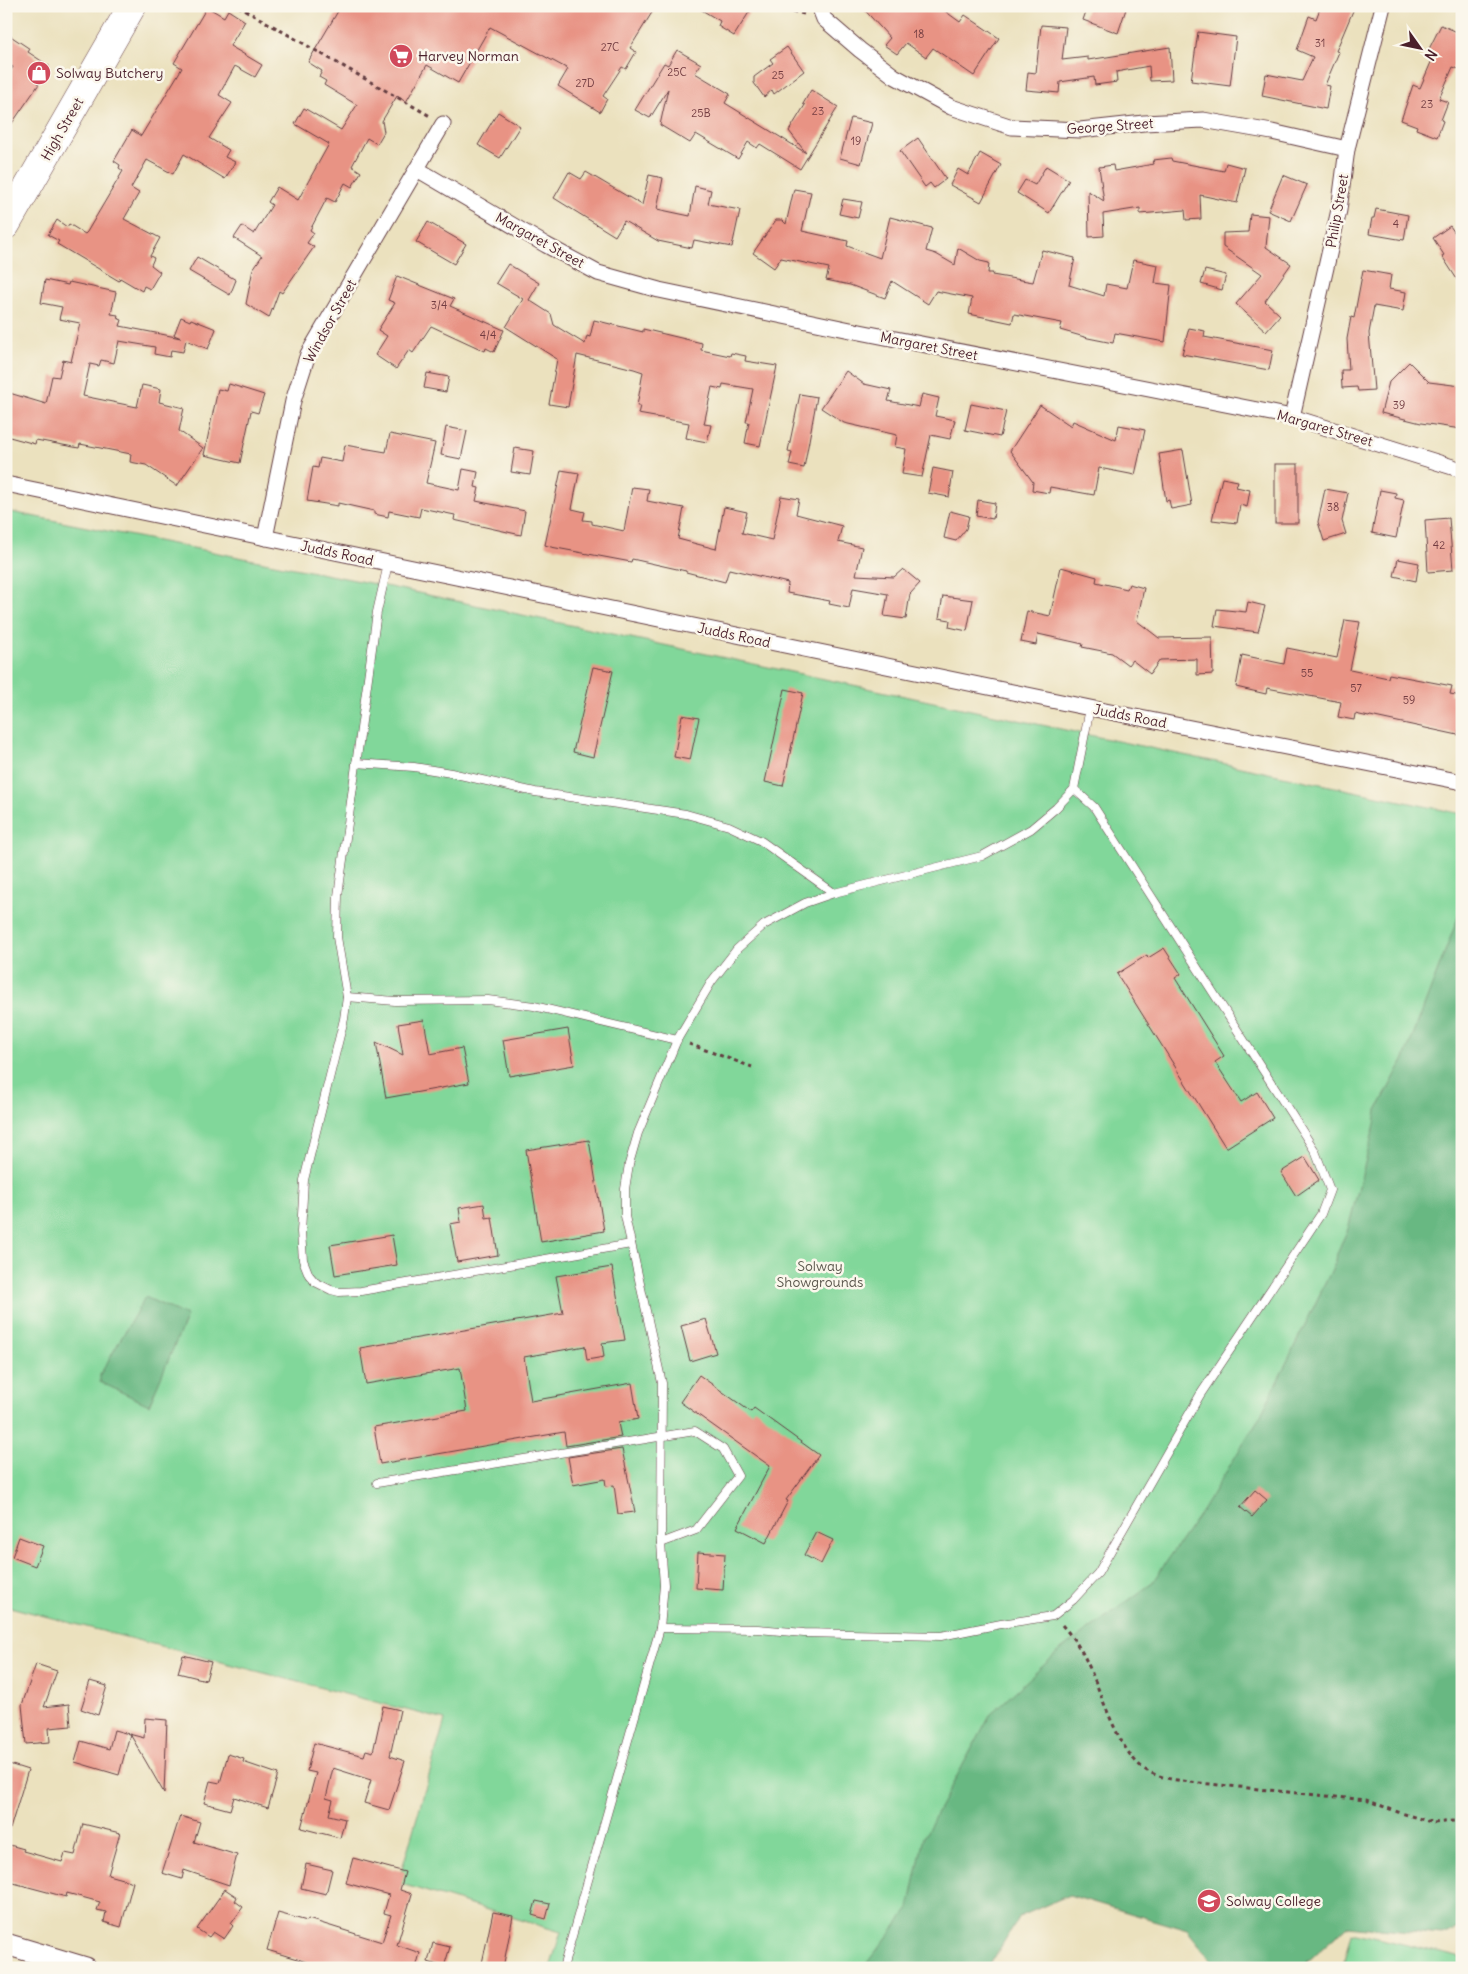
<svg xmlns="http://www.w3.org/2000/svg" width="1468" height="1974" viewBox="0 0 1468 1974" font-family="Delius,sans-serif">
<style>
.green{fill:#81d79a;stroke:#667b62}
.forest{fill:#68b882;stroke:#596c56}
.building{fill:#e89384}
.lines{fill:none;stroke-linecap:round;stroke-linejoin:round}
.lane-casing{stroke:#623c41;stroke-width:9}
.street-casing{stroke:#623c41;stroke-width:17}
.secondary-casing{stroke:#623c41;stroke-width:23}
.highway-casing{stroke:#623c41;stroke-width:29}
.path{stroke:#623c41;stroke-width:3;stroke-dasharray:4 4;stroke-linecap:butt}
.lane{stroke:#fff;stroke-width:8}
.street{stroke:#fff;stroke-width:15}
.secondary{stroke:#fff;stroke-width:21}
.highway{stroke:#fff;stroke-width:28}
.labels{text-anchor:middle;stroke-width:5;stroke-linejoin:round;paint-order:stroke}
.number-label{font-size:11px;fill:#723c41}
.poi-label{font-size:14px;fill:#4a1f2b;stroke:#fbf7ec;text-anchor:start}
.street-label{font-size:14px;fill:#4a1f2b;stroke:#fbf7ec}
.park-label{font-size:14px;fill:#5a564c;stroke:#fbf7ec}
</style>
<rect width="100%" height="100%" fill="#fbf7ec"/>
<filter id="ink" filterUnits="userSpaceOnUse"><feTurbulence type="fractalNoise" baseFrequency=".02" numOctaves="2"/><feDisplacementMap in="SourceGraphic" scale="10" xChannelSelector="R" yChannelSelector="G"/><feConvolveMatrix kernelMatrix="1 2 1 2 8 2 1 2 1" color-interpolation-filters="sRGB"/></filter>
<filter id="wash" filterUnits="userSpaceOnUse"><feTurbulence type="fractalNoise" baseFrequency=".0096" numOctaves="4" result="noise"/><feDisplacementMap in="SourceGraphic" scale="20" xChannelSelector="R" yChannelSelector="G"/><feGaussianBlur stdDeviation="1.12" result="paint"/><feColorMatrix in="noise" values="0 0 0 0 0 0 0 0 0 0 0 0 0 0 0 0 0 1.4 0 .05"/><feComposite in="paint" operator="in"/></filter>
<g filter="url(#wash)">
<rect width="100%" height="100%" fill="#ebe1be"/>
<g class="green">
<polygon points="6,511 390,587 1462,814 1462,1826 1009,1826 910,1968 550,1968 561,1932 398,1883 445,1720 6,1606"/>
<polygon points="1352,1932 1462,1958 1462,1968 1343,1968"/>
</g>
<g class="forest">
<polygon points="1462,907 1462,1927 1442,1935 1347,1926 1307,1962 1308,1968 1218,1968 1187,1930 1069,1895 1019,1917 988,1968 863,1968 909,1909 924,1837 990,1715 1058,1652 1151,1584 1202,1511 1261,1415 1336,1261 1337,1253 1348,1229 1375,1124 1377,1110 1404,1059"/>
<polygon points="145,1297 187,1316 149,1405 100,1382 100,1375"/>
</g>
<g id="blocks">
<g class="building">
<polygon points="341,6 656,6 630,48 636,52 626,69 622,67 603,96 607,99 600,112 558,86 568,69 490,27 458,83 427,65 406,102 397,96 382,121 384,132 377,144 367,138 352,166 361,172 352,187 345,183 335,202 327,198 310,230 314,233 307,243 314,247 282,293 279,291 269,318 246,304 253,269 262,256 234,238 242,226 254,234 272,205 268,202 277,187 298,200 329,144 295,124 304,108 341,130 357,105 324,85 326,81 319,77 322,71 308,62"/>
<polygon points="695,6 753,6 734,36 718,26 720,21"/>
<polygon points="861,6 938,6 960,22 965,15 999,38 974,76 933,48 926,57 906,43 897,54 884,45 890,38"/>
<polygon points="1088,6 1127,6 1118,33 1083,20"/>
<polygon points="1321,6 1355,6 1336,51 1339,52 1325,85 1330,86 1326,109 1262,96 1266,74 1302,81 1313,57 1297,50 1309,16 1316,19"/>
<polygon points="207,7 224,17 228,10 245,21 230,46 262,65 255,77 235,66 219,95 232,103 209,138 229,150 225,157 235,162 225,179 184,154 173,174 147,160 131,188 139,193 124,219 160,238 150,256 154,258 151,265 160,272 150,289 144,286 142,291 120,278 119,281 57,244 59,241 48,235 57,220 67,227 69,224 85,234 87,232 123,171 119,168 120,165 114,161 132,130 141,136 182,68 174,63"/>
<polygon points="1041,25 1066,27 1062,60 1088,57 1088,60 1170,47 1172,80 1150,81 1149,66 1116,72 1117,82 1095,85 1094,77 1060,82 1059,93 1026,90 1028,72 1036,73"/>
<polygon points="1441,25 1462,34 1462,70 1453,67 1439,99 1448,102 1441,120 1443,121 1437,137 1416,129 1417,126 1401,120 1413,85 1420,88 1432,60 1425,57"/>
<polygon points="1198,32 1236,37 1230,86 1191,81"/>
<polygon points="6,33 30,49 28,52 49,66 37,83 39,84 6,132 6,78 13,67 6,62"/>
<polygon points="787,47 804,71 774,94 772,90 764,97 754,83 754,77 773,63 770,59"/>
<polygon points="677,50 701,64 695,73 730,94 725,103 806,153 789,131 805,105 803,104 811,90 838,107 800,169 760,144 757,148 748,142 738,159 696,134 690,143 660,125 668,89 650,118 635,110 664,63 668,65"/>
<polygon points="498,112 520,126 500,158 478,145"/>
<polygon points="851,118 872,123 861,164 840,158"/>
<polygon points="918,138 946,179 934,188 930,183 925,187 900,151"/>
<polygon points="980,153 1001,165 981,202 950,185 958,169 968,175"/>
<polygon points="1171,158 1172,161 1224,171 1226,163 1245,168 1237,203 1200,195 1201,219 1186,220 1185,210 1140,214 1140,208 1103,214 1104,236 1089,237 1088,191 1104,201 1099,167 1113,165 1114,171 1154,164 1153,160"/>
<polygon points="1046,166 1069,180 1049,213 1017,193 1025,180 1035,185"/>
<polygon points="569,172 581,179 586,172 642,205 649,175 663,178 657,209 690,216 695,186 711,190 708,204 740,210 732,247 694,240 692,248 658,241 624,221 615,236 554,198"/>
<polygon points="1283,175 1307,185 1291,221 1268,211"/>
<polygon points="794,189 811,192 802,231 848,241 847,246 880,258 890,217 932,228 926,251 936,254 955,265 958,248 980,261 989,263 988,273 993,273 992,275 1033,282 1042,250 1075,258 1069,285 1104,296 1106,284 1127,288 1133,260 1158,265 1155,283 1171,285 1165,342 1115,333 1113,343 1088,338 1060,330 1062,323 1014,314 1012,323 969,314 972,298 936,291 928,304 892,281 885,298 850,285 826,280 829,268 781,258 774,268 753,253 776,220 782,220 786,224"/>
<polygon points="843,199 862,202 858,218 839,214"/>
<polygon points="1376,209 1408,215 1404,240 1369,234 1372,218 1374,218"/>
<polygon points="1250,214 1269,216 1266,247 1291,264 1265,301 1280,315 1266,331 1236,304 1262,274 1223,247 1223,233 1248,232"/>
<polygon points="428,222 466,244 454,264 416,242"/>
<polygon points="1450,226 1462,243 1462,287 1442,256 1444,255 1433,238"/>
<polygon points="197,257 236,280 230,295 189,271"/>
<polygon points="508,264 539,283 529,300 551,314 554,325 585,344 587,336 590,337 594,320 643,332 643,329 702,343 701,350 730,356 731,353 746,356 745,361 777,366 760,446 745,443 749,422 746,422 753,389 723,384 722,389 712,387 704,424 711,425 707,442 686,438 689,423 638,414 640,406 637,406 643,372 634,369 577,355 568,407 549,404 557,359 506,327 523,299 496,283"/>
<polygon points="1205,270 1226,275 1222,290 1201,284"/>
<polygon points="1363,270 1391,275 1389,289 1406,292 1403,311 1374,306 1369,333 1374,390 1358,391 1357,387 1342,388 1341,370 1349,370 1347,339 1351,317 1354,318"/>
<polygon points="397,276 454,299 450,306 504,330 494,352 486,348 485,351 431,326 413,353 409,350 396,369 375,355 387,336 378,330 395,303 388,300"/>
<polygon points="45,280 68,285 69,282 116,292 111,314 118,315 117,318 122,320 120,326 181,338 174,335 181,317 190,321 191,319 216,329 208,349 186,340 183,352 171,350 170,357 154,354 155,347 119,341 114,363 101,360 99,366 90,364 83,396 137,407 142,385 161,389 159,402 184,408 179,431 203,448 177,486 146,465 130,462 131,454 80,444 79,448 36,440 35,444 6,436 6,392 46,404 52,376 59,377 63,360 71,362 80,323 59,319 62,307 41,303"/>
<polygon points="1189,328 1205,331 1204,337 1273,350 1269,370 1182,354"/>
<polygon points="1409,362 1429,382 1461,386 1458,408 1462,408 1461,429 1421,423 1381,413 1389,382"/>
<polygon points="846,371 864,384 891,390 888,401 919,407 922,394 939,398 935,416 955,420 950,439 931,435 922,477 902,474 906,449 895,447 897,435 844,423 821,408"/>
<polygon points="427,373 449,377 446,392 424,388"/>
<polygon points="229,384 264,395 258,413 251,411 240,463 204,455 218,389 227,391"/>
<polygon points="800,394 817,397 804,468 789,465 792,452 788,451"/>
<polygon points="971,404 1006,411 1000,437 965,430"/>
<polygon points="1040,405 1071,426 1073,421 1116,440 1119,425 1145,430 1135,475 1099,468 1094,495 1050,487 1049,493 1032,490 1033,482 1010,451"/>
<polygon points="446,427 467,431 461,459 441,455"/>
<polygon points="390,434 435,443 426,483 459,490 463,469 478,472 475,487 479,488 476,501 525,511 521,535 454,520 455,515 421,508 419,517 389,511 388,517 374,514 374,511 338,503 338,506 307,501 313,467 318,468 320,458 342,462 345,445 386,452"/>
<polygon points="515,448 534,451 530,475 511,472"/>
<polygon points="1183,450 1192,505 1171,509 1169,500 1166,501 1159,454"/>
<rect x="1275" y="464" width="23" height="59"/>
<polygon points="933,468 953,472 949,497 928,493"/>
<polygon points="561,470 579,473 572,509 585,512 583,520 592,521 592,524 624,531 632,487 649,489 647,501 684,508 678,539 716,549 724,507 747,512 742,533 772,540 781,496 799,499 796,514 842,526 838,542 862,547 856,575 894,577 903,569 920,583 910,594 906,619 884,616 888,594 853,588 849,608 829,604 830,601 787,593 788,583 729,569 725,582 686,572 686,571 632,559 631,562 551,547 545,545"/>
<polygon points="1222,478 1238,481 1236,487 1250,490 1247,507 1240,505 1237,523 1212,520"/>
<polygon points="1325,489 1348,493 1342,521 1346,534 1324,541 1318,522"/>
<polygon points="1380,490 1396,493 1395,498 1404,500 1396,538 1372,533"/>
<polygon points="978,500 995,503 993,519 976,516"/>
<polygon points="950,511 969,516 966,529 956,541 944,538"/>
<polygon points="1449,518 1453,570 1428,572 1425,520"/>
<polygon points="1398,559 1419,563 1416,581 1394,576"/>
<polygon points="1061,567 1097,577 1096,582 1127,589 1129,584 1144,588 1137,621 1159,638 1212,637 1213,674 1197,675 1197,659 1160,660 1150,674 1132,660 1128,665 1112,653 1082,647 1083,644 1038,634 1036,645 1021,642 1027,611 1050,616"/>
<polygon points="943,596 973,600 967,631 949,627 950,620 939,618"/>
<polygon points="1248,602 1265,606 1258,632 1214,626 1217,609 1246,612"/>
<polygon points="1345,620 1360,622 1350,670 1388,678 1389,674 1452,686 1450,694 1462,696 1462,718 1458,735 1370,716 1369,717 1355,714 1354,720 1338,717 1341,702 1267,688 1266,694 1236,687 1242,655 1284,664 1287,648 1337,658"/>
<polygon points="593,667 613,671 593,757 573,752"/>
<polygon points="785,689 803,693 783,786 765,782"/>
<polygon points="682,715 699,718 690,760 674,757"/>
<polygon points="1164,948 1181,974 1175,978 1224,1056 1215,1062 1241,1102 1257,1092 1273,1118 1226,1148 1117,974 1147,955 1148,958"/>
<polygon points="424,1020 430,1054 462,1048 469,1083 386,1098 376,1042 403,1055 398,1024"/>
<polygon points="568,1029 574,1065 509,1076 503,1040"/>
<polygon points="589,1140 604,1231 541,1242 526,1150"/>
<polygon points="1305,1157 1319,1180 1296,1196 1281,1172"/>
<polygon points="484,1204 486,1218 492,1217 498,1255 457,1262 450,1224 461,1222 459,1208"/>
<polygon points="392,1235 397,1265 335,1275 330,1245"/>
<polygon points="612,1267 625,1340 602,1343 604,1357 587,1360 585,1346 524,1357 531,1401 632,1383 638,1419 618,1423 621,1437 566,1446 564,1432 380,1464 374,1427 467,1411 460,1368 366,1384 360,1348 563,1313 556,1276"/>
<polygon points="706,1319 716,1353 690,1361 681,1326"/>
<polygon points="699,1375 751,1412 754,1408 819,1455 786,1500 788,1501 766,1543 737,1528 770,1466 680,1402"/>
<polygon points="622,1449 635,1512 618,1514 614,1485 606,1486 605,1479 573,1485 568,1457"/>
<polygon points="1255,1490 1267,1500 1252,1517 1240,1507"/>
<polygon points="816,1532 833,1540 821,1564 804,1555"/>
<polygon points="19,1537 43,1546 35,1566 12,1557"/>
<polygon points="698,1552 725,1554 723,1590 696,1588"/>
<polygon points="183,1655 211,1662 206,1680 178,1673"/>
<polygon points="36,1664 57,1671 44,1707 69,1704 71,1726 49,1728 50,1742 26,1744 22,1705"/>
<polygon points="90,1681 107,1686 98,1715 81,1709"/>
<polygon points="383,1706 400,1710 390,1756 405,1761 389,1810 364,1803 371,1780 333,1768 326,1798 333,1800 329,1815 345,1819 340,1838 301,1828 316,1773 307,1771 314,1743 364,1756 366,1750 373,1752"/>
<polygon points="145,1718 167,1720 164,1793 130,1734 119,1775 75,1762 81,1741 109,1749 114,1730 144,1738"/>
<polygon points="228,1754 244,1759 243,1762 278,1774 268,1808 234,1797 230,1810 204,1803 210,1781 220,1783"/>
<polygon points="6,1763 28,1770 10,1829 6,1828"/>
<polygon points="180,1816 200,1822 194,1842 237,1855 229,1885 184,1870 182,1879 162,1873"/>
<polygon points="83,1824 120,1833 108,1875 133,1882 121,1927 104,1922 106,1912 97,1910 100,1902 67,1893 66,1897 6,1881 6,1844 24,1849 23,1851 62,1862 65,1853 75,1855"/>
<polygon points="353,1858 405,1872 400,1890 412,1894 397,1945 420,1953 416,1968 316,1968 317,1965 267,1950 278,1913 307,1921 308,1919 382,1942 391,1915 384,1913 389,1895 346,1883"/>
<polygon points="306,1864 332,1870 326,1894 301,1888"/>
<polygon points="225,1889 237,1897 235,1901 243,1907 231,1924 233,1926 224,1939 213,1932 209,1937 197,1929"/>
<polygon points="536,1901 550,1904 546,1919 532,1915"/>
<polygon points="493,1912 513,1916 503,1968 481,1968"/>
<polygon points="433,1943 450,1947 444,1967 428,1962"/>
</g>
</g>
</g>
<g filter="url(#ink)">
<use href="#blocks" fill-opacity="0" stroke="#623c41" stroke-width="1"/>
<g class="lines">
<g class="lane-casing">
<g id="lane">
<polyline points="388,564 377,612 338,896 337,937 347,997 344,1019 304,1180 301,1232 303,1260 309,1275 315,1282 331,1290 339,1292 361,1291 631,1244"/>
<polyline points="356,763 414,767 451,773 535,792 686,814 729,826 761,841 834,893"/>
<polyline points="347,997 395,1001 488,1000 534,1006 677,1040"/>
<polyline points="377,1483 695,1431 723,1449 738,1476 696,1530 661,1543"/>
<polyline points="660,1628 758,1629 804,1633 941,1636 1001,1624 1053,1616 1073,1600 1098,1573 1200,1395 1321,1214 1330,1190 1315,1151 1094,807 1074,789"/>
<polyline points="563,1968 660,1628 664,1585 661,1543 662,1383 625,1216 625,1189 629,1164 638,1133 677,1040 712,981 737,949 764,925 805,903 834,893 982,856 1031,829 1056,808 1074,789 1090,708"/>
</g>
</g>
<g class="street-casing">
<g id="street">
<polyline points="819,6 824,19 860,50 894,76 951,107 1012,127 1080,130 1144,123 1203,120 1272,132 1347,149"/>
<polyline points="417,169 546,245 598,273 659,290 860,332 1292,417 1462,470"/>
<polyline points="1292,417 1339,210 1347,149 1383,6"/>
<polyline points="6,484 1090,708 1462,782"/>
<polyline points="265,538 293,401 308,354 443,124"/>
</g>
</g>
<g class="secondary-casing">
<polyline id="secondary" points="6,1944 86,1968"/>
</g>
<g class="highway-casing">
<polyline id="highway" points="6,225 132,6"/>
</g>
<g class="path">
<polyline points="238,6 430,116"/>
<polyline points="778,6 779,8 804,14"/>
<polyline points="689,1044 752,1067"/>
<path d="M1062,1625c8,9 17,21 22,31 17,32 33,99 65,116 12,6 27,8 41,10l176,18 32,12 36,11 28,-3"/>
</g>
<use href="#lane" class="lane"/>
<use href="#street" class="street"/>
<use href="#secondary" class="secondary"/>
<use href="#highway" class="highway"/>
</g>
</g>
<defs>
<g id="supermarket-disc" transform="scale(1.25)"><circle r="9.5" fill="#d1495b" stroke="#fbf7ec"/><path d="M-6-5.5h2.5l.6 2H6L4.5 2H-2.5L-4.4-4H-6ZM-1.5 3.2a1.3 1.3 0 1 0 .1 0ZM3 3.2a1.3 1.3 0 1 0 .1 0Z" fill="#fff"/></g>
<g id="shop-disc" transform="scale(1.25)"><circle r="9.5" fill="#d1495b" stroke="#fbf7ec"/><path d="M-5-2.5h2.3a2.7 3.5 0 0 1 5.4 0H5L5.5 6h-11ZM-1.5-2.5h3a1.5 2.3 0 0 0-3 0Z" fill="#fff"/></g>
<g id="school-disc" transform="scale(1.25)"><circle r="9.5" fill="#d1495b" stroke="#fbf7ec"/><path d="M0-5L7-2L0 1L-7-2ZM-4 1L0 2.5L4 1V4Q0 6-4 4Z" fill="#fff"/></g>
</defs>
<g fill-rule="evenodd">
<use href="#supermarket-disc" x="401" y="56"/>
<use href="#shop-disc" x="39" y="73"/>
<use href="#school-disc" x="1209" y="1901"/>
</g>
<g class="labels">
<g class="number-label">
<text x="919" y="38">18</text>
<text x="1320" y="47">31</text>
<text x="610" y="51">27C</text>
<text x="677" y="76">25C</text>
<text x="778" y="79">25</text>
<text x="585" y="87">27D</text>
<text x="1427" y="108">23</text>
<text x="818" y="115">23</text>
<text x="701" y="117">25B</text>
<text x="856" y="145">19</text>
<text x="1396" y="228">4</text>
<text x="439" y="309">3/4</text>
<text x="488" y="339">4/4</text>
<text x="1399" y="409">39</text>
<text x="1333" y="511">38</text>
<text x="1439" y="549">42</text>
<text x="1307" y="677">55</text>
<text x="1356" y="692">57</text>
<text x="1409" y="704">59</text>
</g>
<g class="poi-label">
<text x="418" y="61">Harvey Norman</text>
<text x="56" y="78">Solway Butchery</text>
<text x="1226" y="1906">Solway College</text>
</g>
<g class="street-label">
<text transform="translate(1110 126) rotate(-4)" y="5">George Street</text>
<text transform="translate(62 129) rotate(-60)" y="5">High Street</text>
<text transform="translate(1337 211) rotate(-80)" y="5">Philip Street</text>
<text transform="translate(540 240) rotate(29)" y="5">Margaret Street</text>
<text transform="translate(330 321) rotate(-61)" y="5">Windsor Street</text>
<text transform="translate(929 346) rotate(11)" y="5">Margaret Street</text>
<text transform="translate(1325 428) rotate(16)" y="5">Margaret Street</text>
<text transform="translate(337 553) rotate(12)" y="5">Judds Road</text>
<text transform="translate(734 635) rotate(12)" y="5">Judds Road</text>
<text transform="translate(1130 716) rotate(11)" y="5">Judds Road</text>
</g>
<g class="park-label">
<text x="820" y="1271">Solway<tspan x="820" dy="16">Showgrounds</tspan></text>
</g>
</g>
<rect width="1468" height="1974" fill="none" stroke="#fbf7ec" stroke-width="25"/>
<g transform="translate(1420 48) rotate(123)" stroke="#fbf7ec" stroke-width="4" paint-order="stroke">
<path d="M0-4L9 19L0 12L-9 19Z" fill="#4a1f2b"/>
<text y="-8" font-size="14" font-weight="bold" text-anchor="middle" fill="#4a1f2b">N</text>
</g>
</svg>
